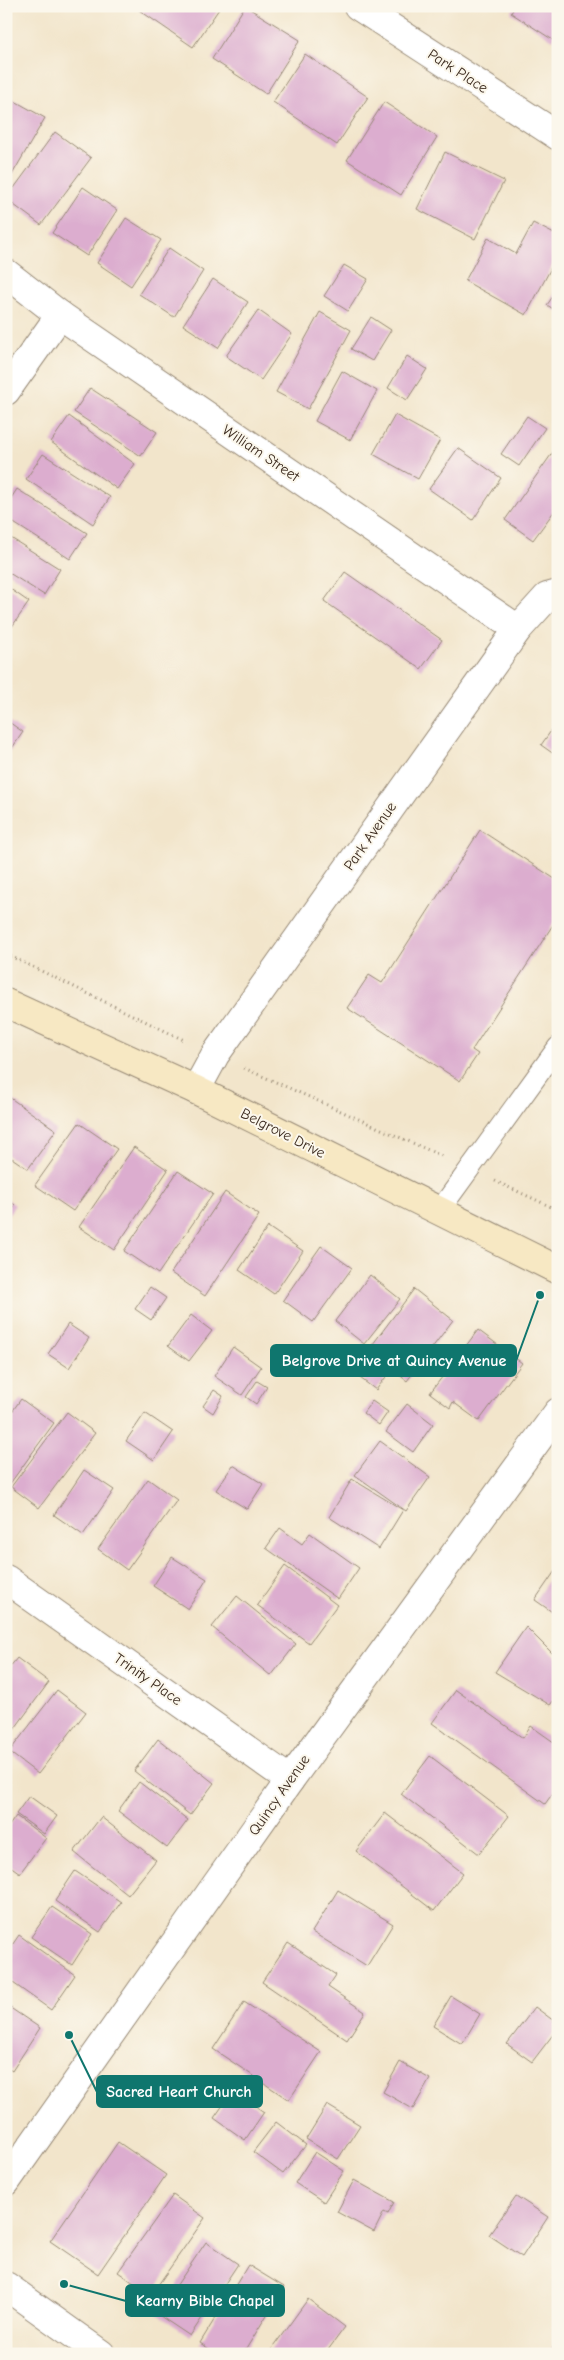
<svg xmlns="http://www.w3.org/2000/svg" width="564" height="2360" viewBox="0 0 564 2360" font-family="'Comic Neue',sans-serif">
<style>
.building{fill:#dcadcf}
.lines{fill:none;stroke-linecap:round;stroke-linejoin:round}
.lane-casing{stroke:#968874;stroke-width:22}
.street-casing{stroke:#968874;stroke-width:30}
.secondary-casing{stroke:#968874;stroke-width:30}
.path{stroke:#968874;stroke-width:3;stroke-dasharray:1 4;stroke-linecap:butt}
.lane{stroke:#fff;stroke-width:20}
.street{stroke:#fff;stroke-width:28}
.secondary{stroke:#f7e8c3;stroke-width:28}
.labels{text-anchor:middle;stroke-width:4;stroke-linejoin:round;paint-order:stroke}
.street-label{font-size:15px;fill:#3b2a1e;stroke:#fbf7ec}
.leader{fill:none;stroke:#0f766e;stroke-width:2}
.callout-dot{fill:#0f766e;stroke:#fbf7ec;stroke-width:2}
.callout{fill:#0f766e;stroke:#0f766e;stroke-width:2}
.callout-label{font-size:16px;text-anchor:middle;font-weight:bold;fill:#fff}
</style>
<rect width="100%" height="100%" fill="#fbf7ec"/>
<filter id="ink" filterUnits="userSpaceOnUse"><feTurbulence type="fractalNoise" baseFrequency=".02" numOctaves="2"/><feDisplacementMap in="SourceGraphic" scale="10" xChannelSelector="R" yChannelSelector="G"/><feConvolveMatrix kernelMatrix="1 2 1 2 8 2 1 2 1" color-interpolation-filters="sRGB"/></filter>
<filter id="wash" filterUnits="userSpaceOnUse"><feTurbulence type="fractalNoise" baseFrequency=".0096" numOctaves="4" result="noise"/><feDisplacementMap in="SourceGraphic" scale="20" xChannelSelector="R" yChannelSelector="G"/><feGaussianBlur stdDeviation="1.12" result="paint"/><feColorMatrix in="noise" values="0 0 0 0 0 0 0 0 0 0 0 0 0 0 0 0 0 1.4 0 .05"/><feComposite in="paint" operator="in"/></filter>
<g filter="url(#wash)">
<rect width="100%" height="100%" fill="#f2e5cb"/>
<g id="blocks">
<g class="building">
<polygon points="142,6 221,6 193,47 139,10"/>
<polygon points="245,6 300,40 266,94 212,59"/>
<polygon points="515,6 558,6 558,32 553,40 511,13"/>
<polygon points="305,54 368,97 337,145 273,102"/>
<polygon points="6,96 45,118 6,185"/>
<polygon points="384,102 437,137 401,195 347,160"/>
<polygon points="55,132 91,158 41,225 6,199"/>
<polygon points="445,152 504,181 475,239 417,209"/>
<polygon points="83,187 117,210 87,256 52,233"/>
<polygon points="126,218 161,240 131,286 97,263"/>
<polygon points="533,223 558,236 558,255 526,315 465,281 488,238 516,254"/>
<polygon points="169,248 203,271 174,317 139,294"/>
<polygon points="344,265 368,279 348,311 324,296"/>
<polygon points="213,279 248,302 218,348 183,325"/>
<polygon points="558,289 558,312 547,305"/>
<polygon points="258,310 292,334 261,380 226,356"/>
<polygon points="320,312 351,330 308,409 276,392"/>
<polygon points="371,317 391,330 372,361 351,349"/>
<polygon points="407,356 427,369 407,400 388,388"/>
<polygon points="342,371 377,391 350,440 315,421"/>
<polygon points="90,388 157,432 141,456 74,412"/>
<polygon points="395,415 440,440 418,479 373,454"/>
<polygon points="69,416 135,464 117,489 51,442"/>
<polygon points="527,416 545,428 519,466 501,454"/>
<polygon points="558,445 558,506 533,540 505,520"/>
<polygon points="458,448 501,478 473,520 429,489"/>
<polygon points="43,454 110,497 93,524 26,479"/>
<polygon points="17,489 87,533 70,559 6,518 6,506"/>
<polygon points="6,535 60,569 44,595 6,571"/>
<polygon points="345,572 442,640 421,669 324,601"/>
<polygon points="6,586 29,602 11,628 6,625"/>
<polygon points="6,720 23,732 6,757"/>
<polygon points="558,721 558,757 541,745"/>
<polygon points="480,830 558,881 558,917 472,1050 478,1054 460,1081 347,1008 369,975 382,983"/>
<polygon points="6,1095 56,1130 28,1169 6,1154"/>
<polygon points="79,1123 117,1149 73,1211 35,1185"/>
<polygon points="134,1147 168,1170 114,1250 79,1227"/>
<polygon points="178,1171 213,1194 158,1274 124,1251"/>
<polygon points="225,1192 259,1215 205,1296 171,1273"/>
<polygon points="6,1198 15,1205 6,1218"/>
<polygon points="268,1227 303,1251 274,1294 239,1270"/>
<polygon points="321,1246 352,1268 313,1322 283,1300"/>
<polygon points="370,1275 400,1299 364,1344 335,1321"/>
<polygon points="150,1287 166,1298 151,1320 135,1309"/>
<polygon points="414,1289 453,1320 407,1381 392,1369 376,1390 352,1372"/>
<polygon points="191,1315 212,1331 189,1361 168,1346"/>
<polygon points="68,1324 89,1338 69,1368 48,1354"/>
<polygon points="478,1330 522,1363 479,1421 453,1402 450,1408 430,1393"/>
<polygon points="233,1347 261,1367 242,1395 214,1376"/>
<polygon points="257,1381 267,1387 256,1404 246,1397"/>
<polygon points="214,1390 223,1396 213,1413 203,1406"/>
<polygon points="21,1399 54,1423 9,1485 6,1483 6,1420"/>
<polygon points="372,1401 388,1412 379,1425 363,1413"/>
<polygon points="407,1404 433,1424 413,1452 386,1432"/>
<polygon points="67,1412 95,1433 39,1508 11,1487"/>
<polygon points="145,1413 173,1432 154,1460 126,1441"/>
<polygon points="380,1441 430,1477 406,1511 355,1475"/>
<polygon points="233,1465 263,1484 247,1509 216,1490"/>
<polygon points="84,1470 114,1490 83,1535 54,1515"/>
<polygon points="148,1479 177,1500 127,1570 98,1549"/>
<polygon points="352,1479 403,1510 379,1549 329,1517"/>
<polygon points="280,1528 302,1544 310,1533 359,1568 338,1599 266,1548"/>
<polygon points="172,1557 207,1579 188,1609 153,1586"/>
<polygon points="285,1566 337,1605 309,1643 257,1605"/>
<polygon points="555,1571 558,1573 558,1616 535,1600"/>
<polygon points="237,1596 296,1644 271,1676 212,1627"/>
<polygon points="526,1627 558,1659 558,1695 550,1705 495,1672"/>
<polygon points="17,1658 49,1682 10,1735 6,1732 6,1672"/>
<polygon points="57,1690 86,1712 38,1774 9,1752"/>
<polygon points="456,1690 523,1738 531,1726 558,1745 558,1786 545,1804 432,1723"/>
<polygon points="158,1739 214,1783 190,1815 134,1771"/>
<polygon points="430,1756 509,1816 479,1854 401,1794"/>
<polygon points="139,1782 188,1820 167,1848 118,1811"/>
<polygon points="29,1796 57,1816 44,1834 16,1814"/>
<polygon points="385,1813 463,1873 434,1911 356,1851"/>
<polygon points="16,1816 46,1838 20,1873 6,1863 6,1830"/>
<polygon points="101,1817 156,1860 128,1895 74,1852"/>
<polygon points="75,1871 121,1902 100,1932 55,1901"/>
<polygon points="338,1890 393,1924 367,1966 312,1932"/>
<polygon points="52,1907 92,1934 72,1965 31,1937"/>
<polygon points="19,1935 75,1975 51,2010 6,1978 6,1954"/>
<polygon points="288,1943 336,1975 328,1987 365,2012 347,2040 262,1982"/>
<polygon points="451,1996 480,2014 462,2044 433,2026"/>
<polygon points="244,2002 321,2052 289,2100 213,2049"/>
<polygon points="6,2005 40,2028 12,2071 6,2067"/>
<polygon points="535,2007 558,2024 558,2028 532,2062 507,2044"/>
<polygon points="400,2062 430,2079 413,2109 383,2092"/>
<polygon points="233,2091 264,2112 245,2140 214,2118"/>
<polygon points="327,2105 360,2125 338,2159 306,2139"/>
<polygon points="276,2122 306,2145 283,2174 253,2152"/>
<polygon points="118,2142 166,2175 98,2274 50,2241"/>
<polygon points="315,2152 344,2171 324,2202 295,2183"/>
<polygon points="354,2180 394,2202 388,2214 384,2212 374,2232 337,2212"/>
<polygon points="173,2195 205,2218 151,2295 118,2272"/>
<polygon points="516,2196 548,2217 522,2257 489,2235"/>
<polygon points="206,2242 238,2264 190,2336 157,2314"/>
<polygon points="248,2265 284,2287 243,2354 217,2354 200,2343"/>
<polygon points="308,2299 345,2327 325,2354 268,2354"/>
<polygon points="558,2339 558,2354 549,2354"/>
</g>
</g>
</g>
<g filter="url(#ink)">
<use href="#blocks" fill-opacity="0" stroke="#968874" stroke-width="1"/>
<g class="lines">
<g class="lane-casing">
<polyline id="lane" points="439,1211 558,1047"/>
</g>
<g class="street-casing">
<g id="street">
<polyline points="358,6 558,136"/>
<polyline points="6,273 60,315 518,629"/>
<polyline points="6,391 60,315"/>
<polyline points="196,1090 215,1055 518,629 547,597 558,594"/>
<polyline points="6,1579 290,1780"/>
<polyline points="6,2182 290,1780 558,1412"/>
<polyline points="6,2286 101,2354"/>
</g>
</g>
<g class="secondary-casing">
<polyline id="secondary" points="6,1003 196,1090 558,1270"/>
</g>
<g class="path">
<polyline points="6,954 186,1041"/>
<polyline points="244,1068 444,1157"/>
<polyline points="495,1181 558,1210"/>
</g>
<use href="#lane" class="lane"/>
<use href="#street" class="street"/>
<use href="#secondary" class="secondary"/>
</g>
</g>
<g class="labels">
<g class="street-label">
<text transform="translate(458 71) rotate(33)" y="5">Park Place</text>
<text transform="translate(261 453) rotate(34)" y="5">William Street</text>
<text transform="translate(370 836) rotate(-55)" y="5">Park Avenue</text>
<text transform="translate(283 1133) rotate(27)" y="5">Belgrove Drive</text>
<text transform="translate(148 1679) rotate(35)" y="5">Trinity Place</text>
<text transform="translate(279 1795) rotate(-55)" y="5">Quincy Avenue</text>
</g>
</g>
<path class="leader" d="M540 1295L516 1361M69 2035L97 2092M64 2284L126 2301"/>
<g class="callout-dot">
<circle cx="540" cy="1295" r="5"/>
<circle cx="69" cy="2035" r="5"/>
<circle cx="64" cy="2284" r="5"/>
</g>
<g class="callout">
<rect x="271" y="1345" width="245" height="31" rx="5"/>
<rect x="97" y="2076" width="165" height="31" rx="5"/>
<rect x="126" y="2285" width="158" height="31" rx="5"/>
</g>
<g class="callout-label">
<text x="394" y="1366">Belgrove Drive at Quincy Avenue</text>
<text x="179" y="2097">Sacred Heart Church</text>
<text x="205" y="2306">Kearny Bible Chapel</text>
</g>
<rect width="564" height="2360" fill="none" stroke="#fbf7ec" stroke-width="25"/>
</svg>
